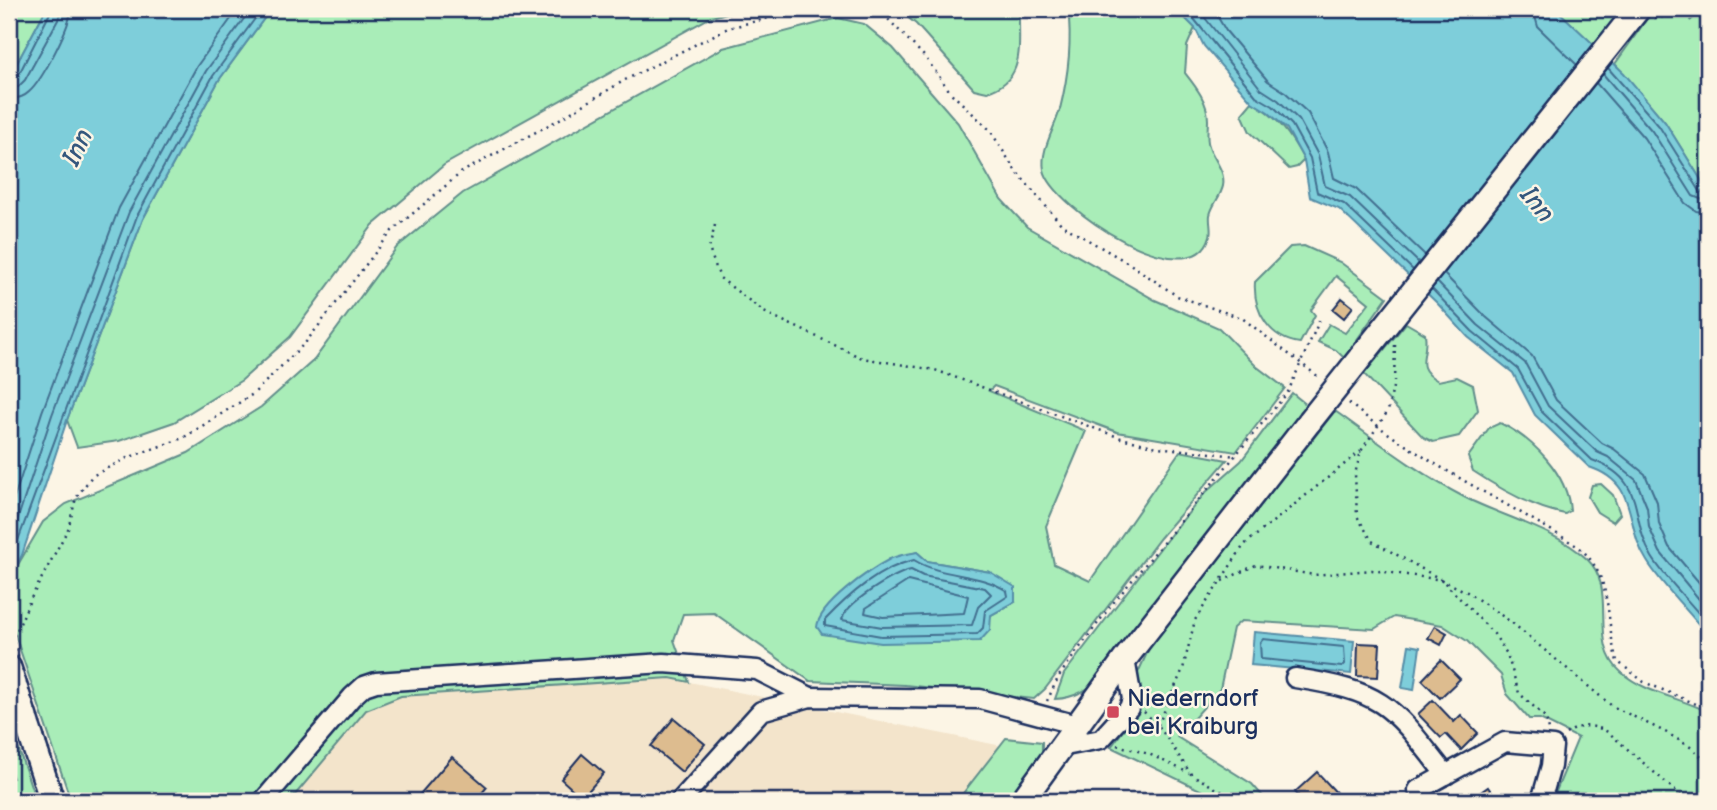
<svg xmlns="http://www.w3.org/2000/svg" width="1717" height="810" viewBox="0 0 1717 810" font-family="'Balsamiq Sans',sans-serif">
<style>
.built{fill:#f3e4cb}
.green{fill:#a9edb8;stroke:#628e8b;stroke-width:2;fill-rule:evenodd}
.water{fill:#7eceda;stroke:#568ea8;stroke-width:2}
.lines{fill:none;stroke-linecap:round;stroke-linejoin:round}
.shore{stroke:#436f90;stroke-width:2}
.building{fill:#ddbc8f;stroke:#1b2f5e;stroke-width:2}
.minor-casing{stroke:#1b2f5e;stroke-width:23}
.major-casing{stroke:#1b2f5e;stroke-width:28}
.path{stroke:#1b2f5e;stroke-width:2.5;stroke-dasharray:2 5;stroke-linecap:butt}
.minor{stroke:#fcf5e5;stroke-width:18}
.major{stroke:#fcf5e5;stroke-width:23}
.major-bridge-casing{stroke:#1b2f5e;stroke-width:28;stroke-linecap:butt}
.path-bridge{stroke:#1b2f5e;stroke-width:2.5;stroke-dasharray:2 5;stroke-linecap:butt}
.major-bridge{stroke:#fcf5e5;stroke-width:23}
.poi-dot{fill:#d1495b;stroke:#fcf5e5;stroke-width:2.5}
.labels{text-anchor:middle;stroke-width:5;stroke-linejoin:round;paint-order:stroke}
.poi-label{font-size:24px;fill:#1b2f5e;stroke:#fcf5e5;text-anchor:start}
.water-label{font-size:26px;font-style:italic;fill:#34577d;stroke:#fcf5e5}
</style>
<rect width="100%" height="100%" fill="#fcf5e5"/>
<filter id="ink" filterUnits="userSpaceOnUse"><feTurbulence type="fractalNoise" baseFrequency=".0143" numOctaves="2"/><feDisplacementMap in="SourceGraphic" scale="14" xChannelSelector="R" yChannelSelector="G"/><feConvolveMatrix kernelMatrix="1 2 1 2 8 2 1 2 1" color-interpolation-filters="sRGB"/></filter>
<g filter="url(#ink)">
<polygon class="built" points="670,678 1002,746 957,801 290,801 366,710 402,696"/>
<g class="green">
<polygon points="9,9 46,9 9,78"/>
<polygon points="271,9 743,9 711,17 444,165 373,225 290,337 242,380 174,422 119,441 77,447 67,420 143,219 219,80"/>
<path d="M897,9h122c-1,35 8,71 -32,83l-13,-3 -58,-65z"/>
<path d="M1068,9h108l19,19 -8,18 -2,27c11,14 23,29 23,47 0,8 -2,19 1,26 4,13 17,25 14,40 -2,10 -11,19 -13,29 -1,7 2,15 0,21 -18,63 -157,-28 -166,-66 -4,-20 11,-42 16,-61 8,-32 12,-68 8,-100z"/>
<polygon points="1556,9 1627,9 1595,46"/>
<polygon points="1654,9 1694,9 1690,21 1703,9 1708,9 1708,191 1665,122 1615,64"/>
<path d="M838,18l26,6 29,24 65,75 43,76 26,28 128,73 64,28 37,38 29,22 -49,64 -119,-20 -123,-46 -5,5 97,40 -40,95 8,38 36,17 90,-130 47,9 -67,78 -115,151 -11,10 -129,-14 -95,-4 -96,-68 -31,1 -9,26 15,42 -19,-4 -269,18 -35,14 -76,91h-219l-62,-184v-37l34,-58 23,-18 122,-51 73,-46 53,-47 83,-113 66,-54 260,-145zM917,552l10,9 63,11 25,30 -24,13 -11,26h-25l-65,-82z"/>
<path d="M1252,102c26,15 38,32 52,58l-7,7 -8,2 -39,-37 -8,-18z"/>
<path d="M1304,246l36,16 47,35 -43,61 -8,-8 -18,-8 11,-18 16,9 24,-30 -33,-27 -25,34 4,5 -15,28c-30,-4 -47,-31 -45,-61l35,-35z"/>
<path d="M1406,323l19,11c4,22 -13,32 13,47l19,-4 16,8 5,25 -19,26 -26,6 -10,-5 -59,-63z"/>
<path d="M1292,393l16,13 -123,155 -81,113c-13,15 -28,24 -49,25l9,-25 107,-140 34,-41 36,-32z"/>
<path d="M1335,411c42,30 83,62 129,86 39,20 89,31 123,62 32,30 0,84 34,113 25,22 59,25 87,40v89h-156l26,-63 -38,-19h-11l-22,-25 -6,-19 -34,-34 -25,-16 -48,-8 -20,12 -133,-8 -8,7 -13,61 -43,48 75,47 15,17h-44l-112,-54 31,-42 -5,-30 14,-31z"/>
<path d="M1500,423c32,15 68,51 70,88l-5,3c-32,-6 -65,-25 -92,-43l-5,-14 21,-29z"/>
<polygon points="1601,484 1613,495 1620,514 1613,522 1597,512 1588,497 1592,485"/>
<polygon points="9,721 36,801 9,801 9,779 13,778 9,767"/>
<polygon points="1006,738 1042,742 1042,753 1011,801 957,801"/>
</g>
<g class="water">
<polygon points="46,9 271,9 219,80 143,219 67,420 22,555 9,580 9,78"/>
<path d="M1176,9h380l68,64 41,49 43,69v445c-19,-25 -45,-49 -61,-75 -24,-36 -6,-77 -58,-94l-54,-52 -22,-42 -45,-36 -31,-34 -98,-94 -29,-12 -6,-37 -17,-31 -19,-17 -16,-10 -48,-56 -9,-18z"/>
<path d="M917,552l10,9 63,11 25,15v15l-24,13 -1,15 -10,11 -99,2 -59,-9 -5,-7c2,-22 52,-57 73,-68 7,-4 18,-5 27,-7z"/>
<polygon points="1254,632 1354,641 1351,674 1251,665"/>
<polygon points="1409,645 1420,647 1414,690 1402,688"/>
</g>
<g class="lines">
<g class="shore">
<polyline points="1186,9 1256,96 1273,106 1292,125 1310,158 1317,192 1344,204 1413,270"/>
<polyline points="1198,9 1261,89 1278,100 1299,120 1318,155 1325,186 1350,197 1419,263"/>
<polyline points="1213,9 1226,31 1268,81 1285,92 1308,113 1328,152 1334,178 1356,189 1425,255"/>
<polyline points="1533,9 1538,27 1577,65"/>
<polyline points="1608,68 1659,126 1700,191 1708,194"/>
<polyline points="1603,74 1652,131 1693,196 1708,202"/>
<polyline points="9,80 18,76 52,9"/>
<polyline points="1596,83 1644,138 1685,203 1696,211 1708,213"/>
<polyline points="9,89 18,87 25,80 59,18 61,9"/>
<path d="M9,99c7,0 14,-1 20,-7 13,-11 42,-67 42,-83"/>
<polyline points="1444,274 1486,317 1532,356 1556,400 1602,443 1614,449 1645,474 1657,502 1659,524 1669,547 1708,593"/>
<polyline points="1437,282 1478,325 1525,363 1548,406 1597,452 1608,457 1636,480 1647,507 1649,527 1660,552 1708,610"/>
<path d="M1432,289l40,42 46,38 23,42 51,49c57,21 36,57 60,97 15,24 39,45 56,68"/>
<polyline points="9,514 42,412 119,208 197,66 238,9"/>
<polyline points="9,545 52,415 129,212 206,71 251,9"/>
<path d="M914,560c29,18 64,12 93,31l1,5 -23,15 -2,17 -6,6 -96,2 -56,-10v-6c24,-25 54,-52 89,-60z"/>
<polyline points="9,565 137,216 213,76 262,9"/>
<path d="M911,570l12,6 62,12 6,6 -13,13 -6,18 -90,2 -40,-7c3,-17 52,-46 69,-50z"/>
<polygon points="908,581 968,596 964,613 883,617 865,613 866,608"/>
<polygon points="1263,639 1344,647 1345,664 1342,667 1261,659 1260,643"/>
</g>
</g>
<g class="building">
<polygon points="1342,298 1353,307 1344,318 1333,309"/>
<polygon points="1435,626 1447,633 1441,645 1428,638"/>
<polygon points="1358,643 1380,644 1378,677 1357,676"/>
<polygon points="1441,660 1460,679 1440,698 1422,680"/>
<polygon points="1433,700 1454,722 1461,715 1478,733 1461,750 1446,734 1441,738 1418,714"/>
<polygon points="674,718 705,744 682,772 651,746"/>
<polygon points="582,754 604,773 582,798 561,779"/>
<polygon points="452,757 487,787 475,801 414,801"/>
<polygon points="1317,772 1344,801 1303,801 1295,792"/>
<polygon points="1488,787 1498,801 1468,801"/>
</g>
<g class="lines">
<g class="minor-casing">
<g id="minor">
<path d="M1295,678c91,14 97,28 151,97"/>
<polyline points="1060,747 1101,739 1129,708 1132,699 1125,659"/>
<polyline points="1418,790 1505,742 1553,746 1551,766 1541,801"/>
<polyline points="263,801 352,697 364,686 376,682 664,663 757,670 810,697"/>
<polyline points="680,801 761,711 810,697 980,699 1077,725"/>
</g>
</g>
<g class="major-casing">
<g id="major">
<polyline points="1360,358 1638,9"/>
<polyline points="9,668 52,801"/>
<polyline points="1022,801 1125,659 1310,421"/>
</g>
</g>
<g class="path">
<polyline points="870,9 887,18 925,57 951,93 990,130 1015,170 1062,225 1130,264 1177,296 1242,318 1320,378"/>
<polyline points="1688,9 1695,15"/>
<polyline points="1654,18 1694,14 1708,22"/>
<polyline points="715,225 709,249 720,278 764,312 862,358 935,370 1121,438 1157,447 1237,456"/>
<polyline points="1395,345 1394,382 1388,411 1361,451 1355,474 1357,516 1372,541 1442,580 1494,634 1507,654 1519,693 1546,718 1549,730"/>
<path d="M1349,403c69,59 154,96 231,145 35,33 24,70 37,113l27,21 64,27"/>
<polyline points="1222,581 1256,565 1314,575 1372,570 1442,580 1467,592 1511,622 1612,706 1667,733 1692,748 1708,763"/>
<polyline points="9,649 30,600 68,529 76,498 92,476 127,458 183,438 253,394 306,342 392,231 462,172 558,120 625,80 728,28 805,9"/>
<polyline points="1047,701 1059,676 1109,608 1288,392 1320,319"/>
<polyline points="1144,712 1158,725 1191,774 1238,801"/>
<polyline points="1158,725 1183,669 1195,620 1244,545 1361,451"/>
<path d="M1566,734c15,-10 26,-10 42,-2l79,69"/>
<polyline points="1117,745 1149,754 1189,773"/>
</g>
<use href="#minor" class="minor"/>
<use href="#major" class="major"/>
<g class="major-bridge-casing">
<polyline id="major-bridge" points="1310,421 1360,358"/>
</g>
<polyline class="path-bridge" points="9,629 66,801"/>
<use href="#major-bridge" class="major-bridge"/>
</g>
</g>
<rect class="poi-dot" x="1106" y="705" width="14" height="14" rx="3.5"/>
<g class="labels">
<g class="poi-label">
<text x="1127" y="706">Niederndorf<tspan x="1127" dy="28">bei Kraiburg</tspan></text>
</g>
<g class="water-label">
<text transform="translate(77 147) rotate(-64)" y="9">Inn</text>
<text transform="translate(1538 204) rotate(51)" y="9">Inn</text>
</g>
</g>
<rect width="1717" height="810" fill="none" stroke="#fcf5e5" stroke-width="35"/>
<rect x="18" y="18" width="1682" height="775" fill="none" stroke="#1b2f5e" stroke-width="2.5" filter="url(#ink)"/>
</svg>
